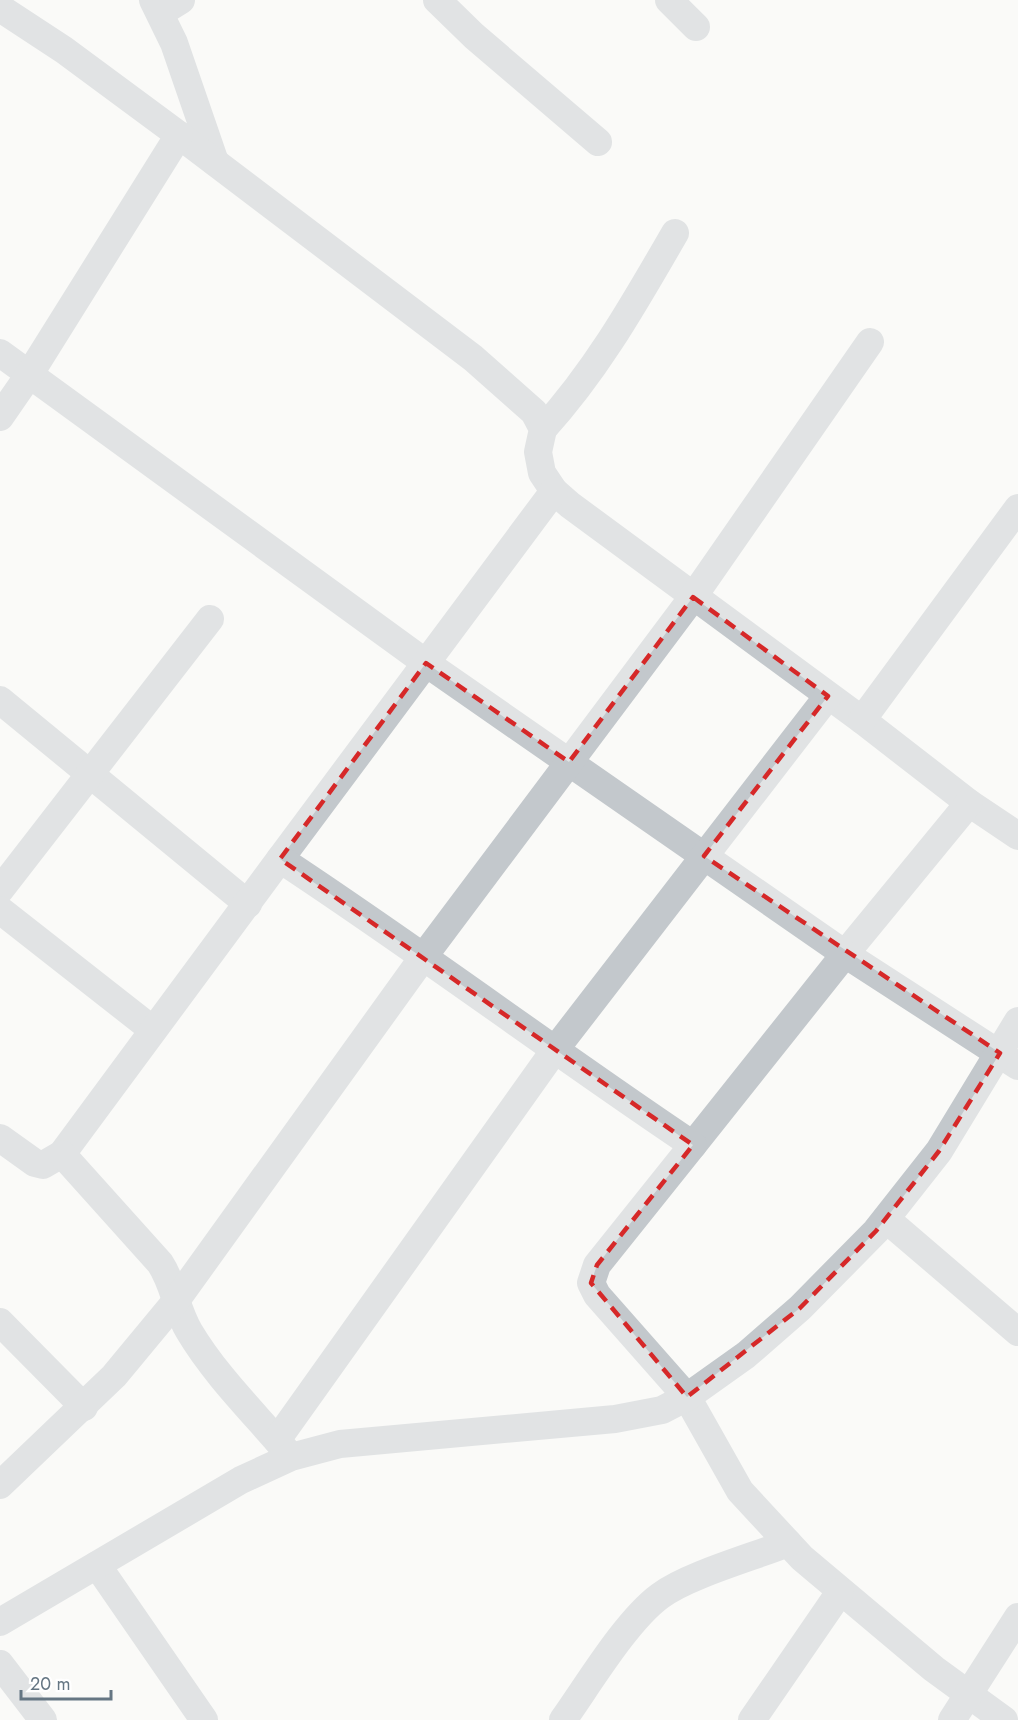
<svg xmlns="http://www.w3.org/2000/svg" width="1018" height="1720" viewBox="0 0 1018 1720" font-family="Jost,sans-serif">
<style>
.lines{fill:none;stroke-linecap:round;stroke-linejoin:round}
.minor{stroke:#c3c8cc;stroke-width:28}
.marked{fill:none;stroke:#d62828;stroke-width:4.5;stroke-dasharray:12 8;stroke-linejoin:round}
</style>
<rect width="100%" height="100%" fill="#fafaf8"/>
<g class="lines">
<g class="minor">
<polyline points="153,0 174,43 215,162"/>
<polyline points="437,0 474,36 598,142"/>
<polyline points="669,0 696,27"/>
<polyline points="0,8 64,50 179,135 473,358 534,412 543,429 538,452 542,473 554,491 570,505 862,720 969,803 1018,836"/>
<polyline points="160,13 181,0"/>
<polyline points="0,353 426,663 845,954 969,803"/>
<polyline points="0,417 29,375 179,135"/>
<path d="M543,429c54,-59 92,-127 132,-196"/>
<polyline points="0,700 248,904"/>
<polyline points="862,720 1018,508"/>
<polyline points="280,859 554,491"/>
<polyline points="0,890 210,619"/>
<polyline points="0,910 153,1030"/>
<path d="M0,1138l35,25 8,2 19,-11 218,-295c140,92 274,193 413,286l152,-191 173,112"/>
<polyline points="693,1145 597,1265 591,1283 597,1295 687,1397 740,1491 802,1558 934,1669 1004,1720"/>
<path d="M62,1154l98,109c14,21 16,46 29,68 26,44 66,83 99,122"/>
<polyline points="886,1219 1018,1332"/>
<polyline points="0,1322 84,1407"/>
<polyline points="277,1440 554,1051 828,696"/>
<polyline points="0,1485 114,1376 172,1306 424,956 693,597 870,342"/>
<polyline points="97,1565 204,1720"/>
<polyline points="0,1622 241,1480 291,1457 340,1444 615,1419 662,1410 687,1397 746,1355 800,1308 876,1231 939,1151 1018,1021"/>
<polyline points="0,1664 43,1720"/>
<path d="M563,1720c25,-35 63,-99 97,-124 28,-21 93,-39 128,-53"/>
<polyline points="752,1720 840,1592"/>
<polyline points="952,1720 1018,1617"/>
</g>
</g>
<path d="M0 0H1018V1720H0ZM693,597l135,99 -124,160 296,197 -61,98 -63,80 -76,77 -113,89 -96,-114 6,-18 96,-120 -413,-286 146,-196 143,99z" fill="#fafaf8" fill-opacity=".55" fill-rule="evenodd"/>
<path class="marked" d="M693,597l135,99 -124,160 296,197 -61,98 -63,80 -76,77 -113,89 -96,-114 6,-18 96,-120 -413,-286 146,-196 143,99z"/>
<path d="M21 1690v9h90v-9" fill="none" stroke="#657683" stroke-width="3"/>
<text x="30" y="1690" font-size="18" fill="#657683" stroke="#ffffff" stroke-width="4.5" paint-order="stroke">20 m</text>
</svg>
